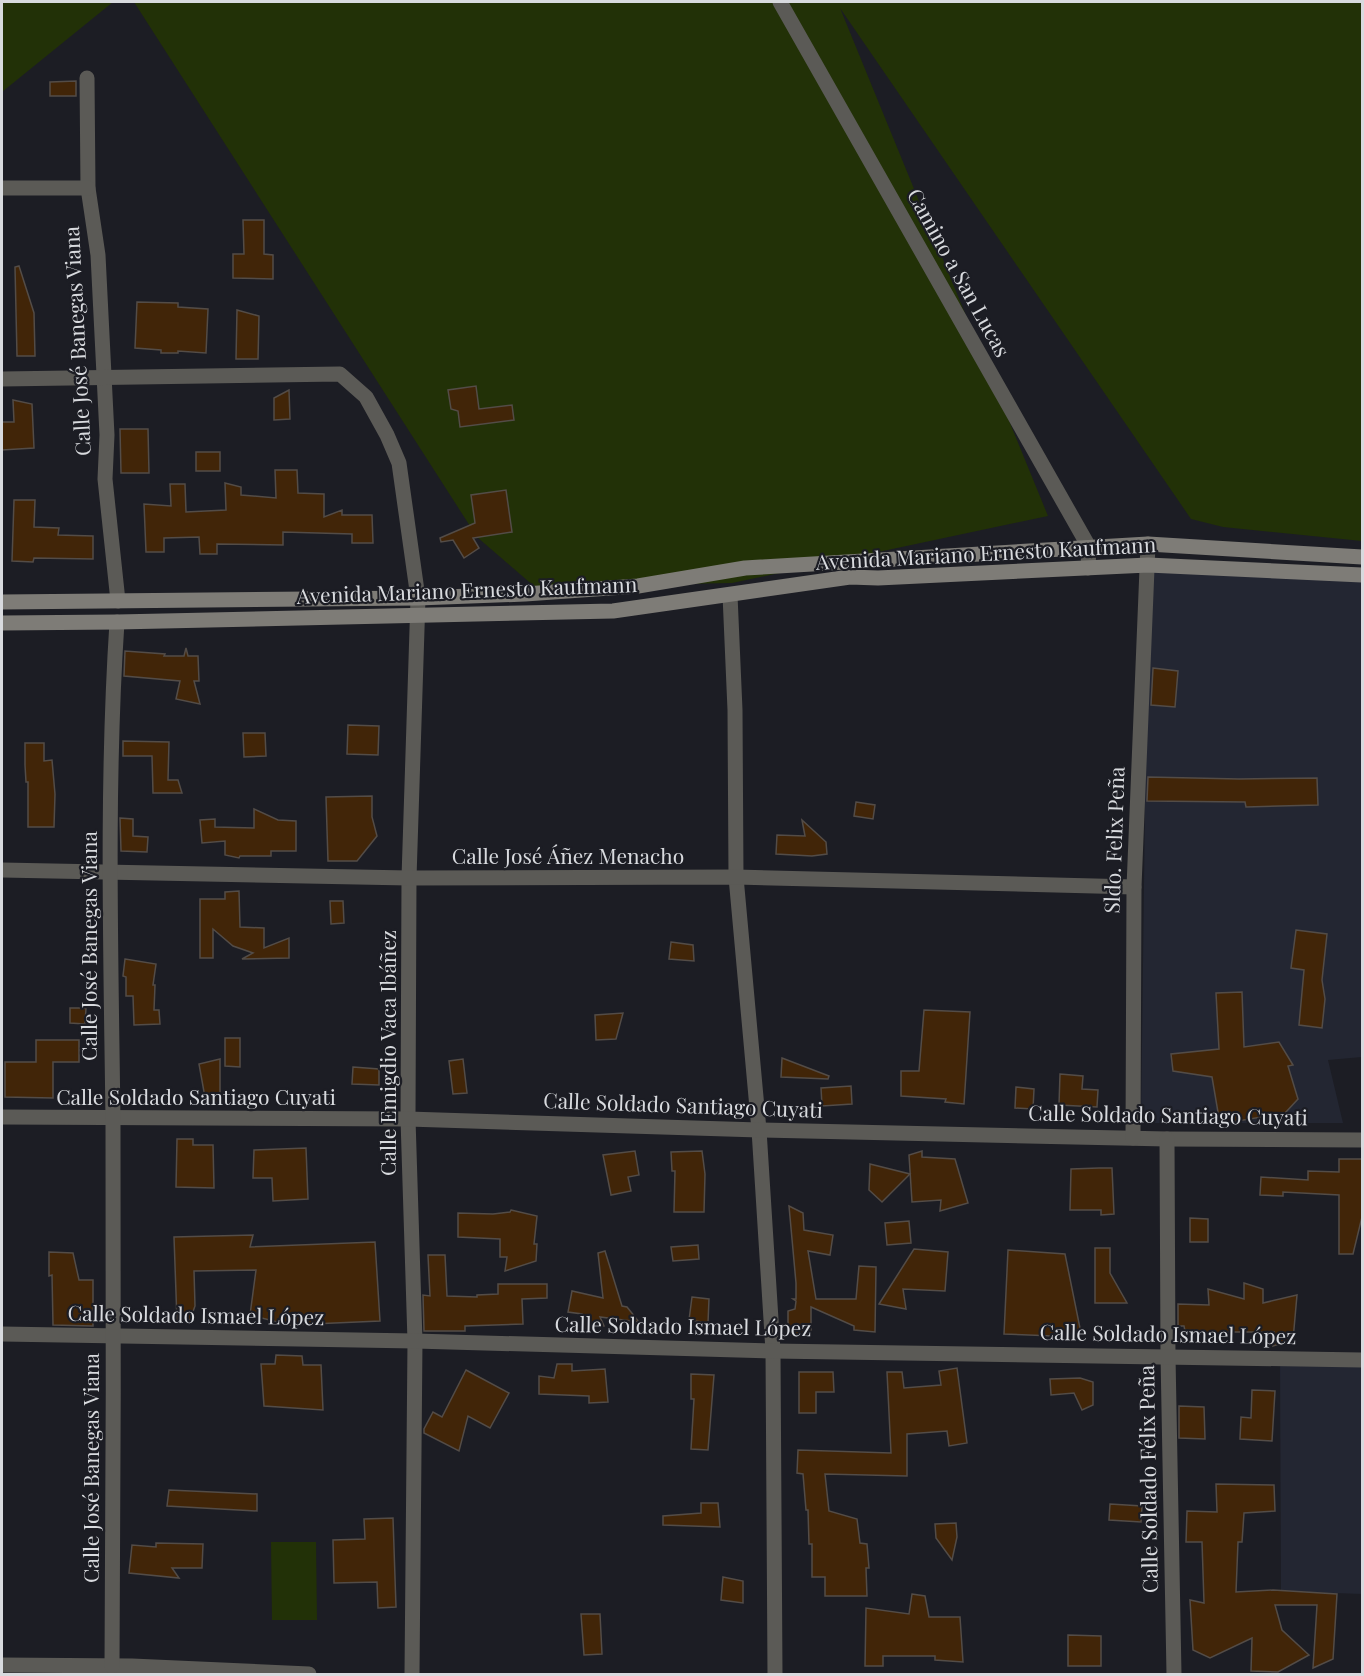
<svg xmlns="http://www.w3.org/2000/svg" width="1364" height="1676" viewBox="0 0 1364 1676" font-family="'Playfair Display',serif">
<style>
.built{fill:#232632}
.green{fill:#223107}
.building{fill:#412508;stroke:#534c47;stroke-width:1.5}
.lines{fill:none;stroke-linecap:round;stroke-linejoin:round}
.minor{stroke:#5b5a56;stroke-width:15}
.tertiary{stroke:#5b5a56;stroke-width:15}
.secondary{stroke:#7e7c77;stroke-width:15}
.labels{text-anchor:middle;stroke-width:4.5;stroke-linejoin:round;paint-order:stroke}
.street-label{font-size:21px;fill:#d8dade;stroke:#1c1d24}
</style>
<rect width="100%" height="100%" fill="#1c1d24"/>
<g class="built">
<polygon points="1148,565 1362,572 1362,1057 1328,1060 1343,1123 1141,1123"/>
<polygon points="1280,1358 1362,1360 1362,1594 1281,1591"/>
</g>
<g class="green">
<polygon points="2,2 113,2 2,92"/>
<polygon points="134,2 1362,2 1362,541 1223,527 1191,519 840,8 1048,516 732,583 535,587 477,537"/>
<polygon points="271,1542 316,1542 317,1620 272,1620"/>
</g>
<g class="building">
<polygon points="76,81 76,96 50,96 50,82"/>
<polygon points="243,220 264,220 264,254 273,255 273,279 233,278 233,254 244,254"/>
<polygon points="19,266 34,313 35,356 17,356 15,267"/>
<polygon points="137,302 178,303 178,307 208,309 206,353 178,351 178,353 161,353 161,350 135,348"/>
<polygon points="237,310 259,316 258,359 236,359"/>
<polygon points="476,386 479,409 512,405 514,420 460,427 458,411 451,409 448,390"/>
<polygon points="289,390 290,419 274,420 274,398"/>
<polygon points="13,400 32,404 34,448 2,450 2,422 14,422"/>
<polygon points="120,429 148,429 149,473 121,473"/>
<rect x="196" y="452" width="24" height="19"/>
<polygon points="275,470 297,470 298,493 324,494 324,517 342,510 342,515 372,515 373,543 352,543 352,534 283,532 283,545 217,544 217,554 200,554 199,537 164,538 164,552 146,552 144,504 171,506 170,484 185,484 186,512 226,510 225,483 241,487 241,495 276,498"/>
<polygon points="506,490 512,532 473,538 479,548 464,558 453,540 441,542 440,538 475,523 471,495"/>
<polygon points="14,500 35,500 34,527 59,528 58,535 93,536 93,559 34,558 33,562 12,561"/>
<polygon points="186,648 188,656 198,656 199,681 194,681 200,704 176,699 180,681 124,676 125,651 165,654 164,656 184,656"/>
<polygon points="1153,668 1178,671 1175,707 1151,705"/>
<polygon points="348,725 379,726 378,755 347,754"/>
<polygon points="243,733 265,733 266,756 244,757"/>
<polygon points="123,741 169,742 168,780 178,780 182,793 153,793 152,756 123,756"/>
<polygon points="25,743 44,743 44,761 52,760 55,794 54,827 28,827 28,782 26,782 25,765"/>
<polygon points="1148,777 1239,779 1317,778 1318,805 1246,807 1245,802 1147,801"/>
<polygon points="372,796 372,817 377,836 357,861 328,861 326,797"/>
<polygon points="856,802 875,805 873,819 854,816"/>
<polygon points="254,809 278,820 296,821 296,851 271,851 271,856 240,856 239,858 225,855 225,841 202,843 200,820 215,819 215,827 254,828"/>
<polygon points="120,818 133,819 133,836 148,837 147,852 121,851"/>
<polygon points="802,820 826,842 827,854 812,856 776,854 777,835 805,836"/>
<polygon points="239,891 240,927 264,928 264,948 289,938 289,958 242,959 253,953 233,946 213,929 213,958 200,958 200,899 225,899 225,892"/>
<polygon points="330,901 343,901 344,923 331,924"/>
<polygon points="1296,930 1327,934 1322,980 1325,999 1322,1028 1299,1025 1304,970 1291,968"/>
<polygon points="671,942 693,945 694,961 669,959"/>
<polygon points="125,959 156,964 153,985 155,985 154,1010 159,1010 160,1024 134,1025 133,996 126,996 126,977 123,976"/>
<polygon points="1242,992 1244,1047 1279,1042 1293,1065 1288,1066 1298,1099 1285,1113 1220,1124 1212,1077 1173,1071 1171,1054 1219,1049 1216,993"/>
<polygon points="70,1008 86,1008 85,1024 70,1023"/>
<polygon points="924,1010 970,1012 964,1104 945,1102 946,1099 901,1096 901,1071 919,1071"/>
<polygon points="623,1013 616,1039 596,1040 595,1015"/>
<polygon points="225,1038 240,1038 240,1067 225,1066"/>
<polygon points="36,1040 79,1040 79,1062 53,1062 53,1098 5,1097 5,1062 36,1062"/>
<polygon points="782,1058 829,1076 828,1079 781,1077"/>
<polygon points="220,1059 220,1102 206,1103 199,1064"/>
<polygon points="463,1059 467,1093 453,1094 449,1061"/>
<polygon points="353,1067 379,1069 379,1085 352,1084"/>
<polygon points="1060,1074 1083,1076 1082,1089 1098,1090 1097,1107 1059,1105"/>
<polygon points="851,1086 852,1104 822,1106 821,1088"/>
<polygon points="1016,1087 1034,1089 1033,1109 1015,1108"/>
<polygon points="177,1139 193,1139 193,1145 213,1145 214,1188 176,1187"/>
<polygon points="306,1148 308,1199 273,1201 272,1178 253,1178 254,1150"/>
<polygon points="635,1151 639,1175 628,1177 631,1191 611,1195 603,1155"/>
<polygon points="702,1151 705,1174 704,1212 674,1212 675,1171 672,1171 671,1152"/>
<polygon points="922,1151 922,1157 955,1159 968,1203 940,1211 941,1200 912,1202 909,1155"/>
<polygon points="1339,1159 1362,1159 1362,1217 1353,1254 1339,1254 1339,1195 1283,1192 1283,1196 1260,1195 1261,1177 1308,1180 1308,1171 1339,1172"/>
<polygon points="870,1164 910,1174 882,1202 869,1190"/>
<polygon points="1099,1168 1112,1168 1114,1214 1101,1215 1101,1210 1070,1210 1071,1169"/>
<polygon points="789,1206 803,1213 804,1230 833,1235 830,1255 808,1251 816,1299 856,1299 859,1266 876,1267 875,1332 854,1330 854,1326 811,1307 811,1335 788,1335 788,1311 795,1309 796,1301 793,1299 796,1299 796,1283"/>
<polygon points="511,1210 537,1216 534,1244 537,1244 536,1261 505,1271 507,1257 500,1257 500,1239 458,1237 458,1213 493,1214 510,1212"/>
<polygon points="1190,1218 1208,1219 1208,1242 1190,1242"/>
<polygon points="909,1221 911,1243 887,1245 885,1223"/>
<polygon points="253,1235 250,1247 375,1242 380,1321 289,1325 250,1315 256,1270 194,1271 195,1306 190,1320 177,1321 174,1237"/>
<polygon points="698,1245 699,1259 673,1261 671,1247"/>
<polygon points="1095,1248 1110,1248 1110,1273 1127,1303 1095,1303"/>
<polygon points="914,1249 948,1252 945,1291 903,1289 906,1309 879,1304"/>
<polygon points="1008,1250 1065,1254 1081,1333 1053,1334 1053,1336 1004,1334"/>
<polygon points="605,1251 622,1306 627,1307 639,1322 600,1317 604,1326 583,1329 582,1314 568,1312 572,1291 603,1298 598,1253"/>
<polygon points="49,1252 73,1253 79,1280 93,1280 93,1326 53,1325 52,1275 49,1276"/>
<polygon points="428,1255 445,1255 447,1296 477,1297 477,1295 498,1294 498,1284 547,1284 547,1298 522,1299 523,1324 465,1326 465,1331 424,1331 423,1295 430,1296"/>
<polygon points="1244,1283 1263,1289 1263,1303 1297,1295 1293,1340 1273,1346 1274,1332 1225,1332 1225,1333 1186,1336 1184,1326 1178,1326 1178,1304 1209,1305 1208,1289 1244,1299"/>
<polygon points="692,1297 709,1299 708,1323 689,1320"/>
<polygon points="276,1355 302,1356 303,1365 321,1365 323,1410 264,1406 261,1364 275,1364"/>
<polygon points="557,1364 572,1364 572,1371 605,1369 608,1402 589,1403 589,1396 539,1394 539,1376 554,1378"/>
<polygon points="957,1368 967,1443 949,1446 947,1431 907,1434 907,1476 825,1474 829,1511 857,1519 860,1543 867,1544 869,1568 866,1568 867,1596 825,1596 825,1577 812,1577 812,1544 809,1544 808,1510 806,1510 803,1474 797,1473 798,1450 891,1453 887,1372 902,1372 904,1388 941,1385 939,1371"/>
<polygon points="466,1370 509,1393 490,1428 468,1416 459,1451 424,1433 424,1429 433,1412 442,1417"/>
<polygon points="799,1372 833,1372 834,1392 816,1392 816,1413 799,1413"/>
<polygon points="691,1374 714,1375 708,1450 691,1449 694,1399 691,1399"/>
<polygon points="1080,1378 1093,1382 1093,1405 1082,1410 1074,1393 1051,1395 1050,1379"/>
<polygon points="1252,1390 1275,1391 1272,1441 1240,1439 1241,1417 1251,1418"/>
<polygon points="1179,1406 1204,1407 1205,1439 1179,1438"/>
<polygon points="1216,1484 1274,1485 1275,1511 1244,1513 1242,1542 1238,1542 1236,1592 1273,1590 1337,1594 1333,1659 1313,1668 1317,1605 1275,1605 1282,1630 1309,1655 1278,1672 1251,1671 1252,1638 1210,1658 1193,1650 1190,1600 1204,1603 1202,1542 1186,1542 1187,1511 1217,1512"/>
<polygon points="169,1490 257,1494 257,1511 167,1506"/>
<polygon points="701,1503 718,1503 720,1527 663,1525 663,1516 701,1513"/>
<polygon points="1110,1504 1142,1506 1141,1522 1109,1520"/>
<polygon points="393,1518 396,1607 378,1608 377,1582 334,1583 333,1540 365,1539 364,1519"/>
<polygon points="956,1523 957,1537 952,1560 936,1538 935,1524"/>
<polygon points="156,1543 203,1544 202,1568 172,1568 179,1578 129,1573 132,1545 156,1547"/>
<polygon points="723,1577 743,1581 743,1603 721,1600"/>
<polygon points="912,1594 925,1596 929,1617 960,1617 963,1662 935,1660 935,1656 883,1656 883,1666 865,1666 866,1608 909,1614"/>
<polygon points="581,1614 600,1614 602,1654 584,1655"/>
<polygon points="1068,1635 1101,1636 1101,1666 1068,1666"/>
</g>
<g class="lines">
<g class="minor">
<polyline points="87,78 88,188 98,255 107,435 105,479 118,601"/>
<polyline points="2,188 88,188"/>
<polyline points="2,379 340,374 366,397 387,435 399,463 418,598 409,878 408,1119 415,1341 412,1674"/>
<polyline points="730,595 735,710 736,877 759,1130 773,1351 775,1674"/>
<polyline points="2,870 409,878 736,877 1134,887"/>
<polyline points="2,1117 408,1119 759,1130 1167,1139 1362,1140"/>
<polyline points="1133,1138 1134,887 1148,544"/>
<polyline points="1167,1139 1168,1356 1174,1674"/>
<polyline points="2,1334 415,1341 773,1351 1362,1360"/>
<polyline points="2,1665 132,1666 309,1674"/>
<path d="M112,1666c1,-182 2,-363 1,-545 -2,-166 -7,-333 4,-499"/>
</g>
<polyline class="tertiary" points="780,2 1089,547 1088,568"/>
<g class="secondary">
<polyline points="2,602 418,598 525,594 638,586 745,568 1148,544 1362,557"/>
<polyline points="2,623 117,622 613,611 850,577 878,578 1148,565 1362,575"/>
</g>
</g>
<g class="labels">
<g class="street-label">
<text transform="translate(958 273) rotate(61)" y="7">Camino a San Lucas</text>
<text transform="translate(78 341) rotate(-93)" y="7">Calle José Banegas Viana</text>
<text transform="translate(986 554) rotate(-3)" y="7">Avenida Mariano Ernesto Kaufmann</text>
<text transform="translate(467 591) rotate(-2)" y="7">Avenida Mariano Ernesto Kaufmann</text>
<text transform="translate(1115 840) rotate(-88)" y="7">Sldo. Felix Peña</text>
<text x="568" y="864">Calle José Áñez Menacho</text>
<text transform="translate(90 946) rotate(-90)" y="7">Calle José Banegas Viana</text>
<text transform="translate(389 1053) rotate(-90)" y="7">Calle Emigdio Vaca Ibáñez</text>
<text x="196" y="1105">Calle Soldado Santiago Cuyati</text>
<text transform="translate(683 1106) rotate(2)" y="7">Calle Soldado Santiago Cuyati</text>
<text transform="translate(1168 1116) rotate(1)" y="7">Calle Soldado Santiago Cuyati</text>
<text transform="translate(196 1316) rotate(1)" y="7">Calle Soldado Ismael López</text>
<text transform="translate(683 1327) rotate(1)" y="7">Calle Soldado Ismael López</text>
<text transform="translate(1168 1335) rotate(1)" y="7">Calle Soldado Ismael López</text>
<text transform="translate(92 1468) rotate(-90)" y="7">Calle José Banegas Viana</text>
<text transform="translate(1149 1479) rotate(-91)" y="7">Calle Soldado Félix Peña</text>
</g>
</g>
<rect width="1364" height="1676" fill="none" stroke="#d8dade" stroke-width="6"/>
</svg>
